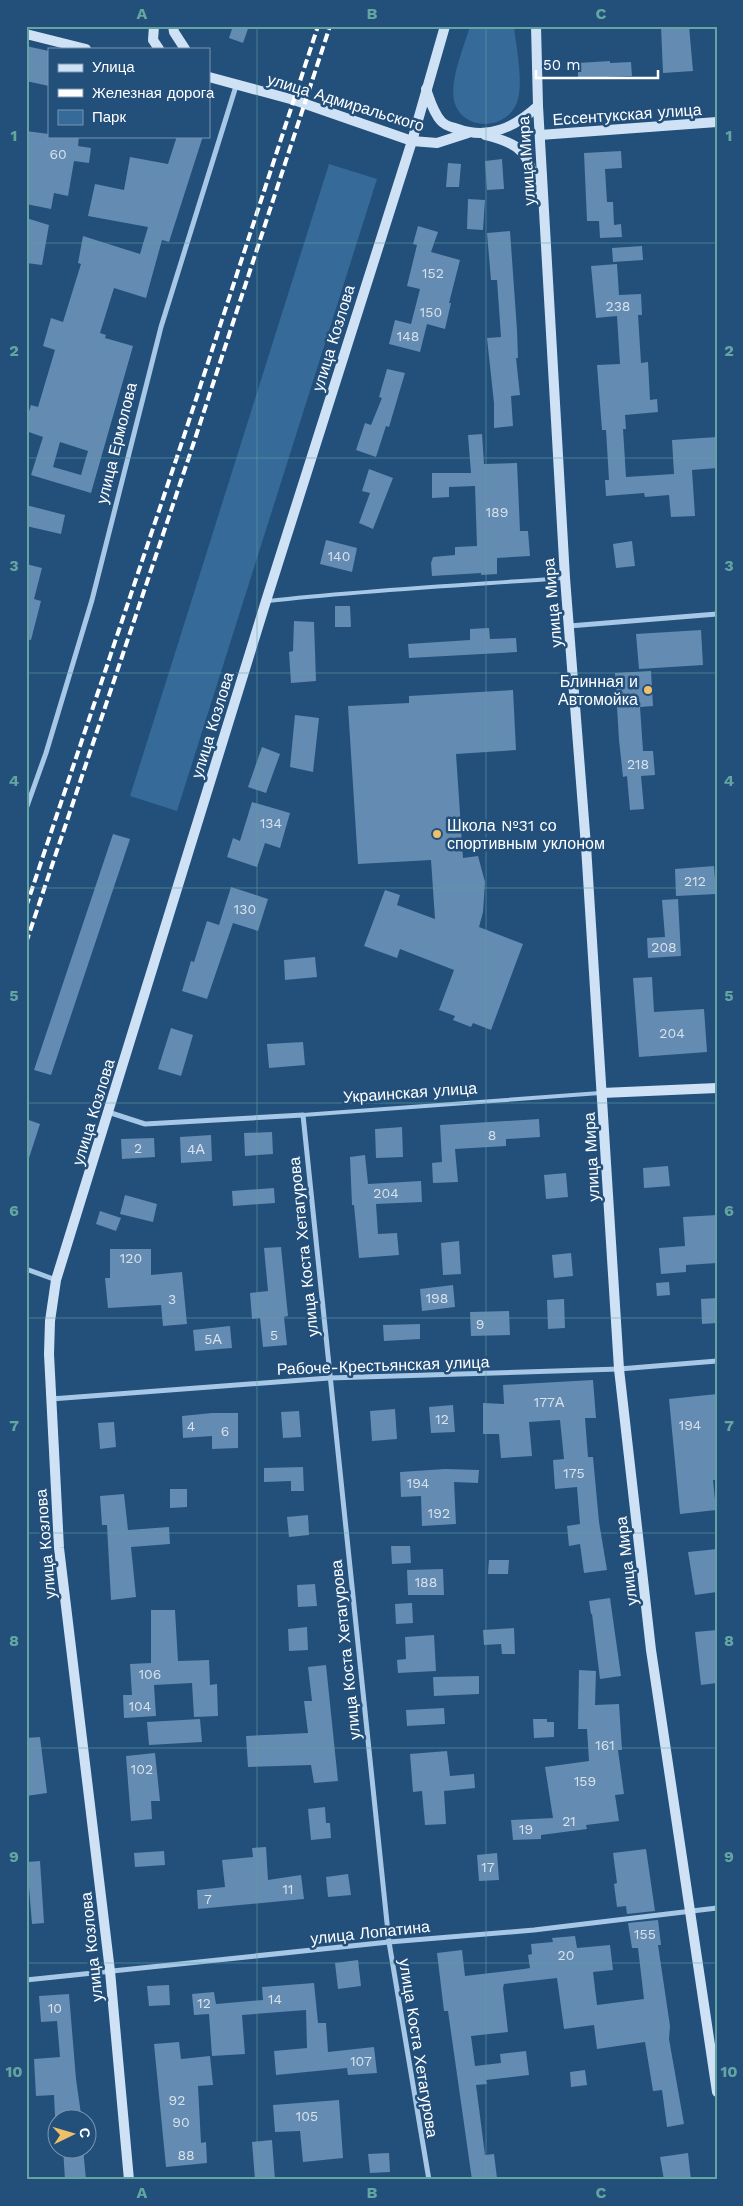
<svg xmlns="http://www.w3.org/2000/svg" width="743" height="2206" viewBox="0 0 743 2206" font-family="'Work Sans',sans-serif">
<style>
.green{fill:#366a99}
.building{fill:#648bb1;fill-rule:evenodd}
.lines{fill:none;stroke-linecap:round;stroke-linejoin:round}
.lane{stroke:#a6c7e5;stroke-width:4}
.street{stroke:#a6c7e5;stroke-width:5}
.secondary{stroke:#cfe2f5;stroke-width:10}
.rail{stroke:#fff;stroke-width:4;stroke-dasharray:9 4;stroke-linecap:butt}
.grid{fill:none;stroke:#63a6a1;stroke-width:1;stroke-opacity:0.55}
.poi-dot{fill:#f0bf69;stroke:#234f7b;stroke-width:2}
.labels{text-anchor:middle;stroke-width:5;stroke-linejoin:round;paint-order:stroke}
.number-label{font-size:14px;fill:#d8e2ec}
.street-label{font-size:16px;fill:#fff;stroke:#234f7b}
.poi-label{font-size:16px;fill:#fff;stroke:#234f7b;text-anchor:end}
.neatline{fill:none;stroke:#63a6a1;stroke-width:2}
.grid-label{font-size:16px;text-anchor:middle;font-weight:bold;fill:#63a6a1}
</style>
<rect width="100%" height="100%" fill="#234f7b"/>
<g class="green">
<path d="M470,26h44c2,21 10,57 3,76 -10,29 -56,30 -63,-2 -4,-21 10,-53 16,-74z"/>
<polygon points="329,164 377,179 177,811 130,796"/>
</g>
<g class="building">
<polygon points="233,26 249,26 243,43 229,38"/>
<polygon points="661,26 689,26 693,71 663,73"/>
<polygon points="26,46 49,51 49,86 26,81"/>
<polygon points="610,61 610,63 631,62 632,76 578,78 578,63"/>
<polygon points="26,131 49,134 49,136 79,136 78,146 91,148 89,163 74,161 68,196 54,193 51,209 26,204"/>
<path d="M177,136h26l-34,106 -7,-2 -16,58 -32,-10 -14,45 6,2 -1,3 28,8 -42,147 -60,-18 12,-38 -17,-6v-10l5,-16 7,2 17,-57 -12,-4 8,-28 12,4 18,-58 -3,-1 5,-27 57,18 8,-27 -60,-11 7,-32 29,6 6,-33 38,7zM60,442l28,9 -7,24 -28,-8z"/>
<polygon points="621,151 622,168 605,169 607,202 613,202 614,225 621,224 622,237 600,238 599,221 587,221 584,153"/>
<polygon points="502,159 504,189 487,190 485,161"/>
<polygon points="448,163 461,164 459,187 446,187"/>
<polygon points="468,199 485,200 483,230 467,229"/>
<polygon points="26,218 49,225 42,265 26,263"/>
<polygon points="418,226 438,232 431,252 460,260 449,303 451,303 445,329 427,324 420,352 389,344 395,320 411,324 420,289 407,286 417,245 413,244"/>
<polygon points="510,231 517,330 518,358 516,358 520,395 511,396 513,426 494,428 494,403 487,338 501,337 497,280 491,280 487,233"/>
<polygon points="642,246 643,260 613,262 612,248"/>
<polygon points="617,264 619,295 641,294 642,315 638,315 641,363 648,362 650,400 657,399 658,412 625,415 626,429 623,429 626,477 674,474 672,440 717,437 717,468 692,470 695,516 671,517 669,495 645,497 644,493 606,496 605,480 609,480 606,430 602,430 597,365 620,364 617,316 596,318 591,266"/>
<polygon points="387,369 405,373 389,427 386,426 376,457 356,450 365,423 371,425 382,398 379,397"/>
<polygon points="482,434 484,464 517,463 520,531 528,531 530,556 497,558 497,574 481,575 481,573 432,576 431,563 433,557 455,555 455,547 477,546 475,486 449,487 449,497 432,498 432,473 471,473 468,435"/>
<polygon points="369,469 393,478 373,529 359,523 370,493 362,491"/>
<polygon points="26,505 65,515 61,534 26,526"/>
<polygon points="326,540 357,548 352,572 320,564"/>
<polygon points="632,541 635,566 616,568 613,544"/>
<polygon points="26,564 42,568 34,599 41,601 31,640 26,639"/>
<polygon points="335,606 350,606 351,627 335,627"/>
<polygon points="294,621 314,622 316,681 291,683 289,652 293,651"/>
<polygon points="489,628 490,639 516,638 517,652 409,658 408,644 470,640 470,629"/>
<polygon points="701,630 703,665 639,669 636,634"/>
<polygon points="651,671 653,706 640,707 643,751 653,751 655,775 641,776 644,809 630,810 627,776 623,777 619,740 615,673"/>
<polygon points="513,690 516,750 456,754 463,858 478,856 485,882 483,912 479,927 523,944 491,1030 473,1023 471,1027 453,1020 455,1016 439,1010 454,970 400,949 397,958 364,946 385,890 400,895 397,905 435,919 431,860 358,864 348,706 409,703 409,696"/>
<polygon points="295,715 319,718 313,772 290,767"/>
<polygon points="262,747 280,754 266,793 248,787"/>
<polygon points="252,802 290,813 280,848 265,843 257,867 227,857 233,838 240,841"/>
<polygon points="113,834 130,839 51,1075 34,1070"/>
<polygon points="714,866 716,894 676,896 675,869"/>
<polygon points="231,887 268,899 258,931 233,923 207,999 182,991 191,961 194,962 207,921 219,925"/>
<polygon points="678,899 681,956 648,958 647,938 665,937 662,900"/>
<polygon points="315,957 317,977 285,980 284,960"/>
<polygon points="652,977 654,1012 704,1009 707,1052 639,1057 633,978"/>
<polygon points="171,1028 193,1035 181,1076 158,1069"/>
<polygon points="303,1042 305,1065 269,1068 267,1044"/>
<polygon points="26,1119 40,1124 29,1158 26,1158"/>
<polygon points="539,1119 540,1137 506,1139 506,1146 455,1149 458,1182 433,1183 432,1163 442,1162 440,1125"/>
<polygon points="402,1127 403,1157 376,1158 375,1129"/>
<polygon points="272,1132 273,1154 245,1156 244,1133"/>
<polygon points="211,1135 212,1161 181,1163 180,1137"/>
<polygon points="154,1138 155,1157 122,1159 121,1139"/>
<polygon points="365,1155 368,1184 421,1181 422,1202 376,1204 378,1234 397,1233 399,1255 359,1258 354,1205 352,1205 350,1157"/>
<polygon points="668,1166 670,1186 644,1188 643,1168"/>
<polygon points="566,1173 568,1197 546,1199 544,1175"/>
<polygon points="274,1188 275,1203 233,1206 232,1191"/>
<polygon points="125,1195 157,1204 153,1222 120,1214"/>
<polygon points="100,1211 121,1218 116,1231 96,1224"/>
<polygon points="717,1215 717,1263 686,1265 686,1272 661,1274 659,1248 685,1246 683,1217"/>
<polygon points="459,1241 461,1274 443,1275 441,1243"/>
<polygon points="281,1247 288,1316 284,1317 287,1345 263,1347 260,1318 252,1319 250,1293 268,1291 264,1248"/>
<polygon points="110,1249 151,1249 151,1275 182,1272 187,1324 163,1326 161,1305 108,1308 105,1278 110,1278"/>
<polygon points="571,1253 573,1276 554,1278 552,1255"/>
<polygon points="669,1282 670,1295 657,1296 656,1283"/>
<polygon points="453,1285 455,1307 422,1311 420,1289"/>
<polygon points="717,1298 717,1323 702,1324 701,1299"/>
<polygon points="564,1299 565,1328 548,1329 547,1300"/>
<polygon points="509,1311 510,1335 471,1336 470,1312"/>
<polygon points="420,1324 420,1339 384,1341 383,1325"/>
<polygon points="230,1326 232,1348 195,1351 193,1330"/>
<polygon points="593,1380 596,1418 585,1418 588,1457 593,1457 599,1522 607,1570 584,1573 580,1544 569,1546 567,1526 580,1524 577,1487 555,1489 553,1460 564,1459 560,1420 529,1422 532,1456 501,1458 499,1434 483,1434 483,1403 504,1404 503,1385"/>
<polygon points="717,1394 717,1480 713,1480 716,1510 680,1514 669,1399"/>
<polygon points="453,1405 455,1432 431,1433 429,1407"/>
<polygon points="395,1409 397,1439 372,1441 370,1411"/>
<polygon points="299,1411 301,1437 283,1438 281,1412"/>
<polygon points="212,1413 238,1413 238,1448 212,1449 212,1436 183,1438 182,1416"/>
<polygon points="114,1422 116,1447 100,1449 98,1423"/>
<polygon points="303,1467 304,1491 291,1491 291,1481 264,1482 264,1468"/>
<polygon points="445,1469 479,1470 478,1483 454,1482 456,1524 422,1526 421,1496 401,1497 400,1472"/>
<polygon points="170,1489 187,1489 187,1507 170,1508"/>
<polygon points="124,1494 128,1530 169,1527 170,1544 131,1547 136,1597 111,1600 107,1525 102,1525 100,1496"/>
<polygon points="308,1515 309,1535 289,1537 287,1517"/>
<polygon points="391,1546 410,1546 411,1563 392,1564"/>
<polygon points="717,1549 715,1566 717,1592 695,1595 688,1552"/>
<polygon points="489,1560 509,1560 508,1574 488,1574"/>
<polygon points="443,1569 444,1595 408,1595 407,1570"/>
<polygon points="315,1584 317,1606 298,1607 297,1585"/>
<polygon points="610,1598 621,1676 600,1679 592,1614 591,1614 589,1601"/>
<polygon points="412,1603 413,1623 396,1624 395,1604"/>
<polygon points="151,1610 175,1610 178,1661 209,1660 210,1685 217,1684 218,1716 194,1717 192,1683 154,1685 156,1716 124,1718 123,1695 132,1695 130,1664 151,1663"/>
<polygon points="307,1627 308,1650 289,1651 288,1629"/>
<polygon points="514,1628 515,1654 502,1654 501,1644 484,1645 483,1630"/>
<polygon points="717,1630 717,1683 701,1685 695,1632"/>
<polygon points="434,1635 436,1671 398,1673 397,1660 406,1659 405,1637"/>
<polygon points="326,1665 338,1781 314,1783 311,1765 248,1767 246,1736 308,1733 304,1701 312,1701 308,1667"/>
<polygon points="579,1670 596,1671 595,1705 619,1704 622,1750 618,1750 624,1794 615,1795 619,1821 586,1825 587,1829 541,1835 541,1839 513,1840 511,1820 553,1818 545,1767 589,1761 587,1729 578,1729"/>
<polygon points="479,1676 479,1694 434,1696 433,1677"/>
<polygon points="444,1708 445,1724 407,1726 406,1710"/>
<polygon points="200,1719 202,1742 149,1745 147,1722"/>
<polygon points="533,1719 547,1719 547,1722 554,1722 554,1737 534,1738"/>
<polygon points="40,1737 47,1793 26,1796 26,1738"/>
<polygon points="447,1751 450,1776 474,1774 475,1788 444,1791 446,1824 425,1825 422,1791 413,1792 410,1754"/>
<polygon points="155,1753 160,1801 151,1801 152,1819 131,1821 126,1756"/>
<polygon points="325,1807 326,1823 330,1823 331,1838 311,1840 308,1809"/>
<polygon points="266,1847 268,1880 301,1875 304,1899 198,1909 197,1890 225,1887 222,1860 253,1857 252,1848"/>
<polygon points="646,1849 655,1911 627,1914 626,1906 617,1907 614,1884 617,1883 613,1853"/>
<polygon points="164,1851 165,1865 135,1867 134,1853"/>
<polygon points="497,1853 499,1880 479,1881 477,1855"/>
<polygon points="40,1861 44,1923 32,1924 27,1862"/>
<polygon points="348,1874 351,1895 328,1897 326,1877"/>
<polygon points="658,1920 661,1945 658,1945 670,2026 669,2039 684,2124 667,2127 662,2090 653,2091 645,2042 597,2049 594,2025 564,2029 557,1978 504,1984 503,1988 508,2032 471,2036 475,2066 501,2063 500,2054 526,2051 529,2075 486,2080 487,2084 476,2085 485,2155 494,2154 497,2178 472,2180 448,2011 444,2011 437,1953 462,1950 465,1976 524,1969 530,1968 528,1955 532,1954 531,1944 553,1942 552,1938 575,1936 577,1948 610,1945 613,1970 593,1972 597,2005 644,1999 638,1948 632,1948 628,1923"/>
<polygon points="358,1960 361,1986 338,1989 335,1963"/>
<polygon points="314,1983 318,2023 326,2023 328,2052 374,2047 377,2073 348,2075 347,2068 276,2075 274,2051 307,2048 306,2010 242,2015 245,2054 212,2056 209,2014 194,2015 192,1994 214,1992 216,2004 263,2000 262,1987"/>
<polygon points="169,1985 170,2005 149,2006 147,1986"/>
<polygon points="69,1994 76,2079 81,2114 55,2116 54,2095 36,2096 34,2059 60,2057 57,2021 41,2022 39,1996"/>
<polygon points="179,2042 181,2059 210,2056 213,2085 198,2086 201,2143 206,2142 207,2163 166,2167 154,2044"/>
<polygon points="585,2070 587,2085 571,2087 570,2072"/>
<polygon points="339,2100 343,2158 303,2162 300,2131 275,2132 273,2105"/>
<polygon points="272,2140 275,2180 255,2180 252,2142"/>
<polygon points="63,2148 83,2148 86,2180 65,2180"/>
<polygon points="389,2153 390,2172 370,2173 368,2154"/>
<polygon points="688,2153 691,2180 664,2180 660,2157"/>
</g>
<g class="lines">
<g class="lane">
<path d="M268,601c99,-11 198,-16 297,-23"/>
<polyline points="303,1115 600,1093"/>
</g>
<g class="street">
<polyline points="569,626 717,614"/>
<polyline points="26,809 46,753 92,600 161,327 236,86"/>
<polyline points="108,1112 145,1124 303,1115 389,1942 429,2180"/>
<polyline points="26,1269 56,1280"/>
<polyline points="51,1399 329,1378 619,1369 717,1361"/>
<polyline points="26,1980 389,1942 534,1930 717,1908"/>
</g>
<g class="secondary">
<polyline points="154,26 153,40 159,49"/>
<polyline points="173,26 174,32 185,49"/>
<polyline points="536,26 538,106 565,578 586,846 619,1369 651,1650 717,2092"/>
<polyline points="26,34 86,49"/>
<polyline points="209,77 294,100 412,141 437,143 468,133"/>
<path d="M426,89c4,11 7,23 15,32 4,5 11,6 17,8 31,11 57,-2 80,-23"/>
<path d="M485,135c46,11 42,23 55,64"/>
<polyline points="540,135 717,122"/>
<polyline points="602,1093 717,1088"/>
<polyline points="129,2180 110,1971 59,1548 49,1354 50,1321 56,1280 266,601 412,141 445,26"/>
</g>
<g class="rail">
<polyline points="26,907 183,439 318,26"/>
<polyline points="26,943 194,442 330,26"/>
</g>
</g>
<path class="grid" d="M257,26v2154M486,26v2154M26,243h691M26,458h691M26,673h691M26,888h691M26,1103h691M26,1318h691M26,1533h691M26,1748h691M26,1963h691"/>
<g class="poi-dot">
<circle cx="648" cy="690" r="5"/>
<circle cx="437" cy="834" r="5"/>
</g>
<g class="labels">
<g class="number-label">
<text x="58" y="159">60</text>
<text x="433" y="278">152</text>
<text x="618" y="311">238</text>
<text x="431" y="317">150</text>
<text x="408" y="341">148</text>
<text x="497" y="517">189</text>
<text x="339" y="561">140</text>
<text x="638" y="769">218</text>
<text x="271" y="828">134</text>
<text x="695" y="886">212</text>
<text x="245" y="914">130</text>
<text x="664" y="952">208</text>
<text x="672" y="1038">204</text>
<text x="492" y="1140">8</text>
<text x="138" y="1153">2</text>
<text x="196" y="1154">4А</text>
<text x="386" y="1198">204</text>
<text x="131" y="1263">120</text>
<text x="437" y="1303">198</text>
<text x="172" y="1304">3</text>
<text x="480" y="1329">9</text>
<text x="274" y="1340">5</text>
<text x="213" y="1344">5А</text>
<text x="549" y="1407">177А</text>
<text x="442" y="1424">12</text>
<text x="690" y="1430">194</text>
<text x="191" y="1431">4</text>
<text x="225" y="1436">6</text>
<text x="574" y="1478">175</text>
<text x="418" y="1488">194</text>
<text x="439" y="1518">192</text>
<text x="426" y="1587">188</text>
<text x="150" y="1679">106</text>
<text x="140" y="1711">104</text>
<text x="605" y="1750">161</text>
<text x="142" y="1774">102</text>
<text x="585" y="1786">159</text>
<text x="569" y="1826">21</text>
<text x="526" y="1834">19</text>
<text x="488" y="1872">17</text>
<text x="288" y="1894">11</text>
<text x="208" y="1904">7</text>
<text x="645" y="1939">155</text>
<text x="566" y="1960">20</text>
<text x="275" y="2004">14</text>
<text x="204" y="2008">12</text>
<text x="55" y="2013">10</text>
<text x="361" y="2066">107</text>
<text x="177" y="2105">92</text>
<text x="307" y="2121">105</text>
<text x="181" y="2127">90</text>
<text x="186" y="2160">88</text>
</g>
<g class="street-label">
<text transform="translate(346 102) rotate(17)" y="6">улица Адмиральского</text>
<text transform="translate(627 114) rotate(-4)" y="6">Ессентукская улица</text>
<text transform="translate(526 161) rotate(-94)" y="6">улица Мира</text>
<text transform="translate(333 338) rotate(-73)" y="6">улица Козлова</text>
<text transform="translate(116 443) rotate(-76)" y="6">улица Ермолова</text>
<text transform="translate(552 603) rotate(-95)" y="6">улица Мира</text>
<text transform="translate(212 725) rotate(-73)" y="6">улица Козлова</text>
<text transform="translate(410 1092) rotate(-4)" y="6">Украинская улица</text>
<text transform="translate(93 1112) rotate(-73)" y="6">улица Козлова</text>
<text transform="translate(591 1157) rotate(-93)" y="6">улица Мира</text>
<text transform="translate(303 1247) rotate(-96)" y="6">улица Коста Хетагурова</text>
<text transform="translate(383 1365) rotate(-2)" y="6">Рабоче-Крестьянская улица</text>
<text transform="translate(45 1544) rotate(-95)" y="6">улица Козлова</text>
<text transform="translate(626 1561) rotate(-97)" y="6">улица Мира</text>
<text transform="translate(345 1650) rotate(-96)" y="6">улица Коста Хетагурова</text>
<text transform="translate(370 1932) rotate(-6)" y="6">улица Лопатина</text>
<text transform="translate(91 1947) rotate(-96)" y="6">улица Козлова</text>
<text transform="translate(419 2048) rotate(81)" y="6">улица Коста Хетагурова</text>
</g>
<g class="poi-label">
<text x="638" y="687">Блинная и<tspan x="638" dy="18">Автомойка</tspan></text>
<text x="447" y="831" text-anchor="start">Школа №31 со<tspan x="447" dy="18">спортивным уклоном</tspan></text>
</g>
</g>
<rect width="743" height="2206" fill="none" stroke="#234f7b" stroke-width="55"/>
<rect x="48" y="48" width="162" height="90" fill="#234f7b" stroke="#7b95b0"/>
<rect x="58" y="64" width="25" height="8" fill="#cfe2f5" stroke="#7b95b0"/>
<text x="92" y="72" font-size="15" fill="#ffffff">Улица</text>
<rect x="58" y="89" width="25" height="8" fill="#ffffff" stroke="#7b95b0"/>
<text x="92" y="98" font-size="15" fill="#ffffff">Железная дорога</text>
<rect x="58" y="110" width="25" height="15" fill="#366a99" stroke="#7b95b0"/>
<text x="92" y="122" font-size="15" fill="#ffffff">Парк</text>
<g transform="translate(72 2134) rotate(85)"><circle r="24" fill="#234f7b" stroke="#7b95b0"/>
<path d="M0-4L9 19L0 12L-9 19Z" fill="#f0bf69"/>
<text y="-8" font-size="14" font-weight="bold" text-anchor="middle" fill="#ffffff">С</text>
</g>
<path d="M536 70v8h122v-8" fill="none" stroke="#ffffff" stroke-width="2.5"/>
<text x="543" y="70" font-size="15" fill="#ffffff" stroke="#234f7b" stroke-width="4" paint-order="stroke">50 m</text>
<rect x="28" y="28" width="688" height="2150" class="neatline"/>
<g class="grid-label">
<text x="142" y="19">A</text>
<text x="372" y="19">B</text>
<text x="601" y="19">C</text>
<text x="14" y="141">1</text>
<text x="729" y="141">1</text>
<text x="14" y="356">2</text>
<text x="729" y="356">2</text>
<text x="14" y="571">3</text>
<text x="729" y="571">3</text>
<text x="14" y="786">4</text>
<text x="729" y="786">4</text>
<text x="14" y="1001">5</text>
<text x="729" y="1001">5</text>
<text x="14" y="1216">6</text>
<text x="729" y="1216">6</text>
<text x="14" y="1431">7</text>
<text x="729" y="1431">7</text>
<text x="14" y="1646">8</text>
<text x="729" y="1646">8</text>
<text x="14" y="1862">9</text>
<text x="729" y="1862">9</text>
<text x="14" y="2077">10</text>
<text x="729" y="2077">10</text>
<text x="142" y="2198">A</text>
<text x="372" y="2198">B</text>
<text x="601" y="2198">C</text>
</g>
</svg>
